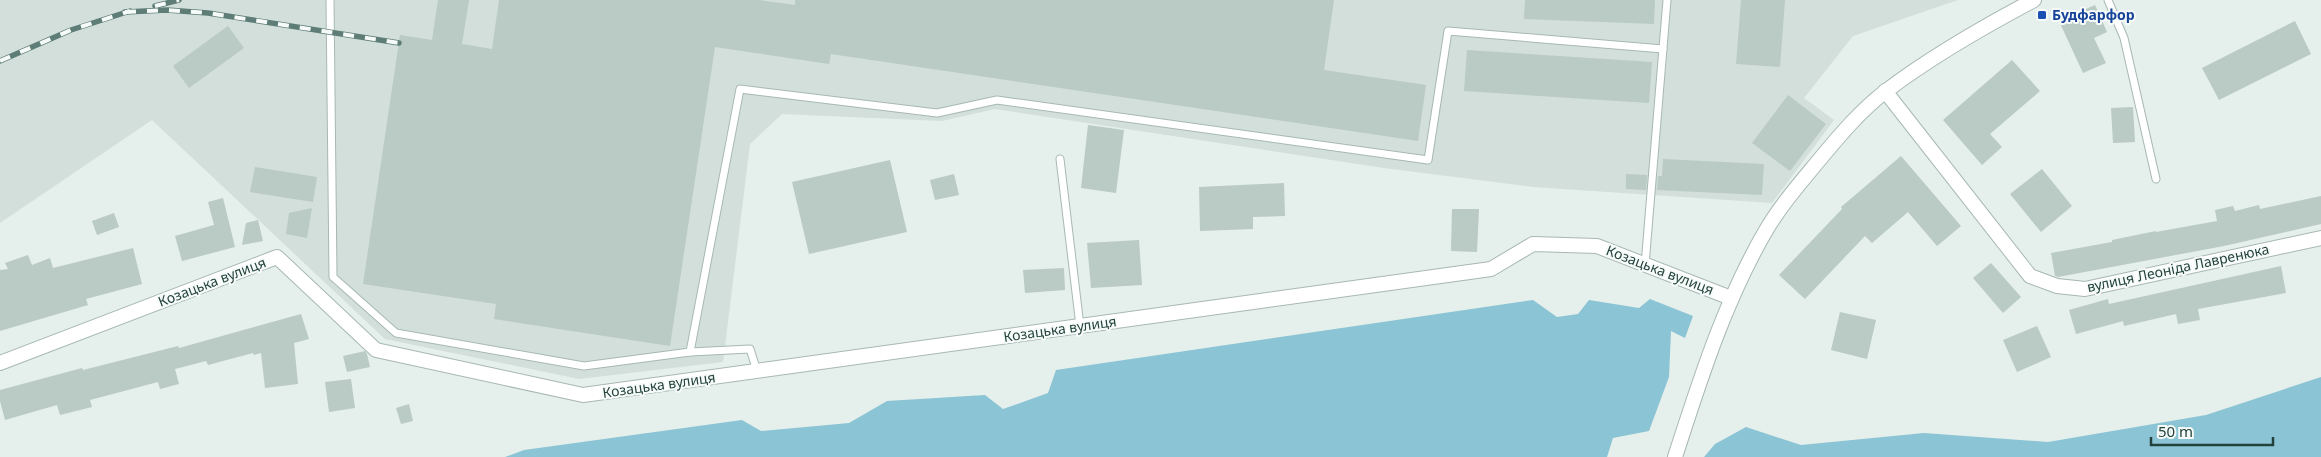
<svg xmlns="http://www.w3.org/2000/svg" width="2321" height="457" viewBox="0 0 2321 457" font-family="'Noto Sans',sans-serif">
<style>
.built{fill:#d3dfda}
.water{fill:#8bc4d5}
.building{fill:#bacac4}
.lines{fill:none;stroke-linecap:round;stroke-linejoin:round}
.lane-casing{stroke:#a7b8b3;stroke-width:9}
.street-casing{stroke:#a7b8b3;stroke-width:16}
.lane{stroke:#fff;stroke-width:7}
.street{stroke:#fff;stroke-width:14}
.rail-casing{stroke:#5e7d77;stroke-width:5.5}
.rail{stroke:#f6fbf9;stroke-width:4;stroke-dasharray:11;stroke-linecap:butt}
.transit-dot{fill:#1a4fb4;stroke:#f6fbf9;stroke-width:2}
.labels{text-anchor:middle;stroke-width:4;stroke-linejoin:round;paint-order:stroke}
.transit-label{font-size:14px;font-weight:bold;fill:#164399;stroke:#f6fbf9;text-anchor:start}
.street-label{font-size:14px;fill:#23423c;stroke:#f6fbf9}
</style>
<rect width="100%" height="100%" fill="#e5efeb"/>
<polygon class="built" points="0,0 1958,0 1853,36 1804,98 1834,120 1772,203 1533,187 1384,168 995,109 942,121 782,114 750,144 723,362 579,379 385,339 152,120 0,223"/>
<g class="water">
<polygon points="1650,299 1693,316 1685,338 1671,331 1669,377 1649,431 1613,438 1607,457 505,457 524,450 742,420 761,431 849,423 887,401 985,395 1003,409 1048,393 1056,370 1533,300 1557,317 1578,314 1589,300 1639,308"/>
<polygon points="2321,377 2321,457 1704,457 1715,444 1746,427 1801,445 1924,433 2048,442 2206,415"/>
</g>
<g class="building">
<polygon points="438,0 469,0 462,44 492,49 499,0 759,0 795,5 795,0 1334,0 1324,70 1426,85 1418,141 831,54 829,64 715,47 670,346 494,319 496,304 363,284 400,35 432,40"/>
<polygon points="1525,0 1655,0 1654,24 1524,19"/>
<polygon points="1741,0 1785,0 1780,67 1736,64"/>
<polygon points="2095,5 2107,32 2094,38 2106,63 2083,73 2059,21"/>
<polygon points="2295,21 2311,54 2219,100 2202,68"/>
<polygon points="228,26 244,48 189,88 173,66"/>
<polygon points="1467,50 1652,62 1649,103 1464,91"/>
<polygon points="2012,60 2040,91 1990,134 2002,147 1982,165 1943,120"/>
<polygon points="1788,95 1826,124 1790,171 1752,143"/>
<polygon points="2133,107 2135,142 2113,143 2111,108"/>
<polygon points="1088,125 1124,130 1116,193 1081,188"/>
<polygon points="1901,156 1961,226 1937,246 1908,212 1872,243 1865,236 1805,299 1779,275 1842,209 1841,207"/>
<polygon points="1663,159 1764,164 1762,195 1657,190 1658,176 1662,176"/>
<polygon points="890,160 907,232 809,254 792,182"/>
<polygon points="255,167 317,177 313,202 250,192"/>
<polygon points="2042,169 2072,206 2041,232 2010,194"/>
<polygon points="954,174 959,195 935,200 930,180"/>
<polygon points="1626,174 1647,175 1646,190 1626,189"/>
<polygon points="1284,183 1285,216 1253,217 1253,229 1200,231 1199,187"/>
<polygon points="2321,196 2321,224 2224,246 2058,277 2055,276 2051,253 2112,242 2112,240 2156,231 2156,232 2217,221 2215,210 2233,206 2235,211 2259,205 2260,209"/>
<polygon points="223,198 235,247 182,261 175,236 214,225 208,202"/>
<polygon points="312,208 307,238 286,234 289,213"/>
<polygon points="1452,209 1479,209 1477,252 1451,251"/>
<polygon points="114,213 119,227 97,235 92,221"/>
<polygon points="258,220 263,241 242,245 246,223"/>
<polygon points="1139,240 1142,285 1091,288 1087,243"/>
<polygon points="133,248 142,284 86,299 88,305 0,331 0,270 8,269 5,263 28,255 32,265 50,258 53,268"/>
<polygon points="1991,263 2021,297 2003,313 1973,278"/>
<polygon points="2281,266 2286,293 2198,309 2200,320 2178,324 2176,314 2124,326 2123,321 2076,334 2069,310 2108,299 2109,304"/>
<polygon points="1064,268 1065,290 1025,293 1023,270"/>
<polygon points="1840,312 1876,320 1867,359 1831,350"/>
<polygon points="301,314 309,339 294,343 298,384 265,388 261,353 254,355 253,353 208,365 206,361 175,369 179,384 160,389 158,382 90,400 92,407 60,415 57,405 5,420 0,401 0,390 82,368 83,370 178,346 179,348"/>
<polygon points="2037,326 2051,357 2017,372 2003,340"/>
<polygon points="365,351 367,354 370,367 347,372 343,356"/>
<polygon points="351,379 355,408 329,412 325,382"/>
<polygon points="409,404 413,421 401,424 396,408"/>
</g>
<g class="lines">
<g class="lane-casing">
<g id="lane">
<polyline points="330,0 333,277 396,333 584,366 690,352 750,349 757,371"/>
<polyline points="2108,0 2124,38 2156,179"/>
<polyline points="1060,159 1080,326"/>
<polyline points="1645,265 1667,0"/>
<polyline points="690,352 740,89 937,113 997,100 1428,160 1448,31 1663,49"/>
</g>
</g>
<g class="street-casing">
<g id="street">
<polyline points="1885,91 2030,276 2057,286 2085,289 2321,238"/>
<polyline points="0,363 277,257 376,350 583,395 1491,269 1533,244 1597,246 1731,298"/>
<path d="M1675,457c25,-77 49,-154 90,-225 15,-26 36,-50 55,-73 20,-24 41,-49 66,-68 46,-35 97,-64 148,-91"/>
</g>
</g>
<use href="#lane" class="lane"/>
<use href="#street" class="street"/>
<g class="rail-casing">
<g id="rail">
<polyline points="155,6 179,0"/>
<polyline points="125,12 167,10 208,13 399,43"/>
<polyline points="0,61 71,30 130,11"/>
</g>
</g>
<use href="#rail" class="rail"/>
</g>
<rect class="transit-dot" x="2037" y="10" width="10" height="10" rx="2.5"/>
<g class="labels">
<g class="transit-label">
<text x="2052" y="20">Будфарфор</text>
</g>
<g class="street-label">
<text transform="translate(2178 268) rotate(-12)" y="5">вулиця Леоніда Лавренюка</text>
<text transform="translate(1660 270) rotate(21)" y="5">Козацька вулиця</text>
<text transform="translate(212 282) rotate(-21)" y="5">Козацька вулиця</text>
<text transform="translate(1060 329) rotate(-8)" y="5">Козацька вулиця</text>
<text transform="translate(659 385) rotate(-8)" y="5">Козацька вулиця</text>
</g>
</g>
<path d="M2151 437v8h122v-8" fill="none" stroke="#23423c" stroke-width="2.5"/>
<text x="2158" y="437" font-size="15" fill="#23423c" stroke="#f6fbf9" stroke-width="4" paint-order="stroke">50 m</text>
</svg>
